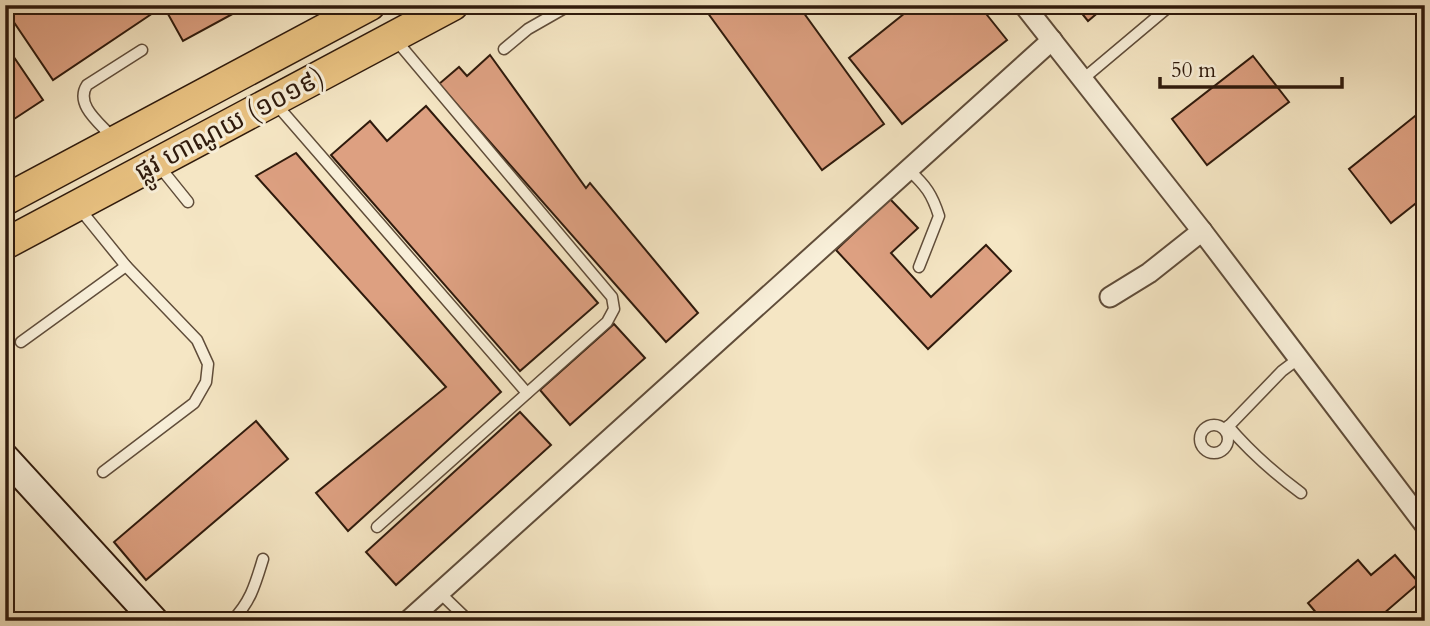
<svg xmlns="http://www.w3.org/2000/svg" width="1430" height="626" viewBox="0 0 1430 626" font-family="Cardo,'Noto Sans Khmer',serif">
<style>
.building{fill:#dda081;stroke:#2f1a0c;stroke-width:2}
.lines{fill:none;stroke-linecap:round;stroke-linejoin:round}
.lane-casing{stroke:#604d3a;stroke-width:13}
.street-casing{stroke:#604d3a;stroke-width:23}
.secondary-casing{stroke:#2f1a0c;stroke-width:30}
.primary-casing{stroke:#2f1a0c;stroke-width:33}
.lane{stroke:#f8efd9;stroke-width:10}
.street{stroke:#f8efd9;stroke-width:19}
.secondary{stroke:#f8efd9;stroke-width:26}
.primary{stroke:#eac382;stroke-width:30}
.labels{text-anchor:middle;stroke-width:6;stroke-linejoin:round;paint-order:stroke}
.street-label{font-size:26px;fill:#2f1a0c;stroke:#f8efd9}
</style>
<rect width="100%" height="100%" fill="#f5e6c4"/>
<filter id="stains"><feTurbulence type="fractalNoise" baseFrequency=".00286" numOctaves="4"/><feColorMatrix values="0 0 0 0 .2 0 0 0 0 .09 0 0 0 0 .02 0 0 0 .5 -.17"/></filter>
<radialGradient id="worn" r=".72"><stop offset=".6" stop-color="#630" stop-opacity="0"/><stop offset="1" stop-color="#630" stop-opacity=".3"/></radialGradient>
<g class="building">
<polygon points="5,5 148,5 153,13 53,80 5,9"/>
<polygon points="163,5 249,5 183,41"/>
<polygon points="702,5 798,5 884,124 822,170"/>
<polygon points="915,5 979,5 1007,40 902,124 849,58"/>
<polygon points="1075,5 1107,5 1088,21"/>
<polygon points="5,44 43,100 5,125"/>
<polygon points="490,55 586,188 590,183 698,313 666,342 439,84 459,67 467,76"/>
<polygon points="1253,56 1289,102 1207,165 1172,119"/>
<polygon points="426,106 598,303 520,371 331,155 370,121 387,141"/>
<polygon points="1425,108 1425,196 1391,223 1349,169"/>
<polygon points="296,153 501,392 348,531 316,493 446,387 256,176"/>
<polygon points="890,199 918,228 891,253 931,297 986,245 1011,271 928,349 836,250"/>
<polygon points="614,324 645,358 570,425 540,390"/>
<polygon points="520,412 551,445 396,585 366,552"/>
<polygon points="256,421 288,459 146,580 114,542"/>
<polygon points="1395,555 1419,583 1375,621 1323,621 1308,603 1358,560 1371,575"/>
</g>
<g class="lines">
<g class="lane-casing">
<g id="lane">
<polyline points="504,49 528,29 570,5"/>
<polyline points="1083,79 1171,5"/>
<polyline points="275,103 527,393"/>
<path d="M113,138c-12,-14 -39,-33 -26,-53l55,-35"/>
<polyline points="159,166 188,202"/>
<path d="M909,170c17,16 23,24 30,46l-20,51"/>
<polyline points="79,208 126,266 197,340 208,364 206,382 194,403 103,472"/>
<polyline points="21,342 126,266"/>
<circle cx="1214" cy="439" r="14"/>
<path d="M1228,426c23,27 46,47 73,67"/>
<polyline points="1225,430 1282,371 1298,359"/>
<polyline points="377,527 607,322 614,309 612,297 395,39"/>
<polyline points="439,592 469,621"/>
<path d="M232,621c19,-20 23,-36 31,-62"/>
</g>
</g>
<g class="street-casing">
<g id="street">
<polyline points="1024,5 1202,231 1425,525"/>
<polyline points="1110,297 1149,273 1202,231"/>
<polyline points="408,621 1052,40"/>
</g>
</g>
<g class="secondary-casing">
<polyline id="secondary" points="5,457 155,621"/>
</g>
<g class="primary-casing">
<g id="primary">
<polyline points="5,200 370,5"/>
<polyline points="5,244 453,5"/>
</g>
</g>
<use href="#lane" class="lane"/>
<use href="#street" class="street"/>
<use href="#secondary" class="secondary"/>
<use href="#primary" class="primary"/>
</g>
<g class="labels">
<g class="street-label">
<text transform="translate(229 124) rotate(-28)" y="9">ផ្លូវ ហាណូយ (១០១៩)</text>
</g>
</g>
<rect width="1430" height="626" fill="none" stroke="#f5e6c4" stroke-width="28"/>
<rect x="7" y="7" width="1416" height="612" fill="none" stroke="#2f1a0c" stroke-width="3.5"/>
<rect x="14" y="14" width="1402" height="598" fill="none" stroke="#2f1a0c" stroke-width="2"/>
<path d="M1160 77v10h182v-10" fill="none" stroke="#2f1a0c" stroke-width="3.5"/>
<text x="1171" y="77" font-size="21" fill="#2f1a0c" stroke="#f8efd9" stroke-width="5" paint-order="stroke">50 m</text>
<rect width="100%" height="100%" filter="url(#stains)"/>
<rect width="100%" height="100%" fill="url(#worn)"/>
</svg>
